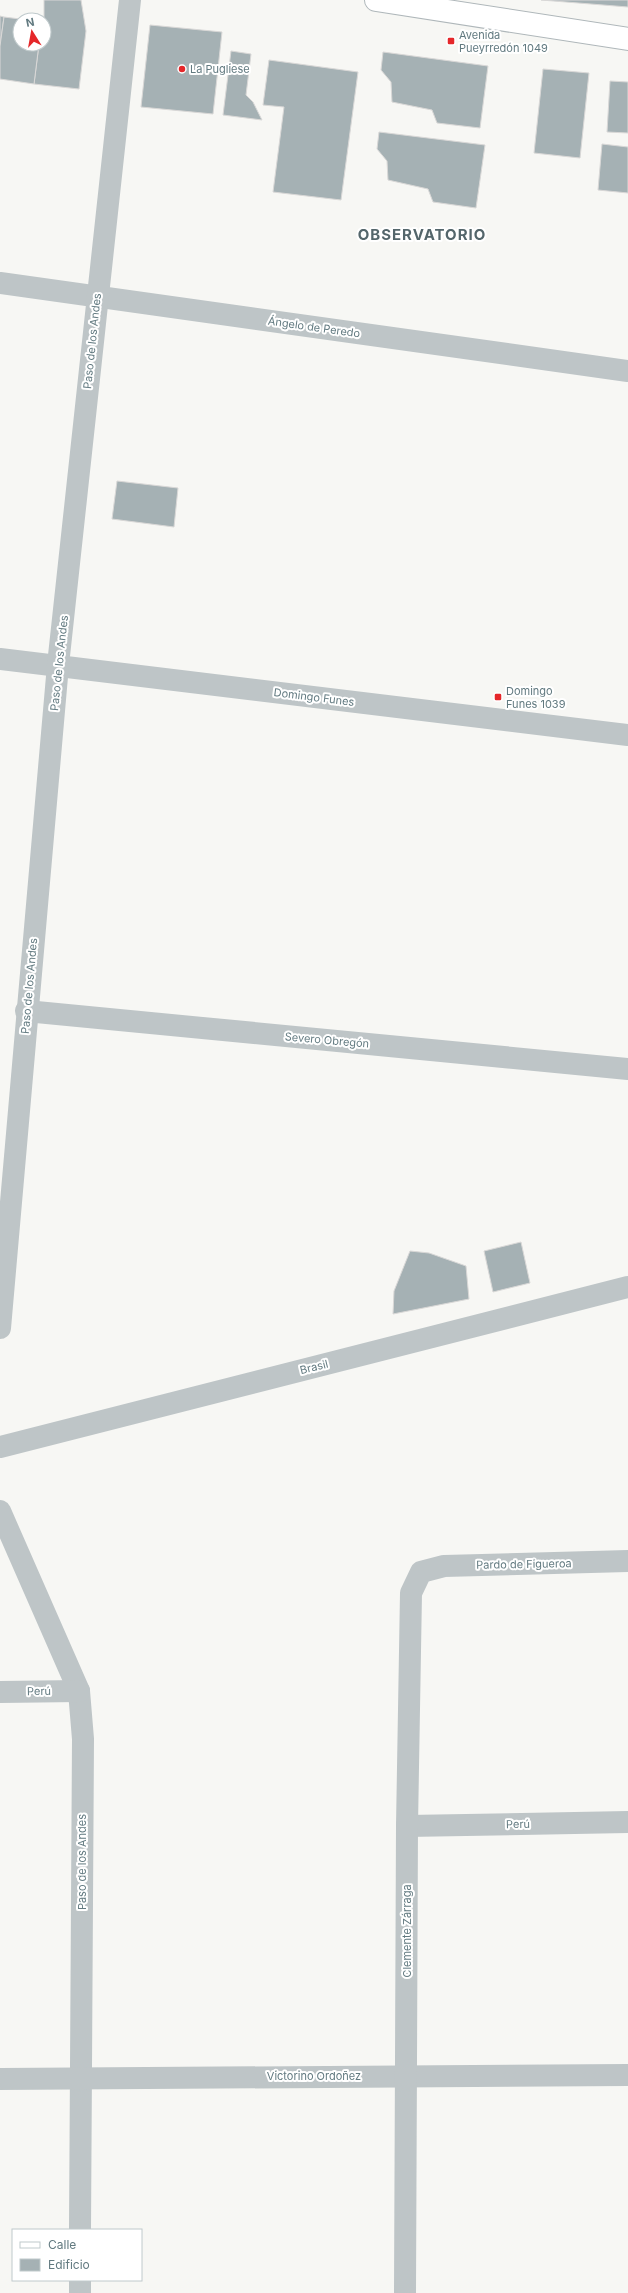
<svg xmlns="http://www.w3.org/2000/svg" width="628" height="2293" viewBox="0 0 628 2293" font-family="Inter,sans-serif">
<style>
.building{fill:#a5b1b4;stroke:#d9d8d7}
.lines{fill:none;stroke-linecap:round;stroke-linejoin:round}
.major-casing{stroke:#afb7ba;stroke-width:24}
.minor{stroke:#bec5c7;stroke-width:22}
.major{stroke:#fff;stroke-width:22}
.poi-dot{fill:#e5272a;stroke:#fff;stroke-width:1.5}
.labels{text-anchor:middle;stroke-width:4;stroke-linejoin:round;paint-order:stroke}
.poi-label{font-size:11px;fill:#627a80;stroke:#fff;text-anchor:start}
.street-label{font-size:11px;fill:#627a80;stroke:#fff}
.district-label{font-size:15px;font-weight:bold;letter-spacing:1px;fill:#54666b;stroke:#fff}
</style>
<rect width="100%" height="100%" fill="#f7f7f4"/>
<g class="building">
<polygon points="44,0 81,0 86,31 79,89 34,84 39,44 44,44"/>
<polygon points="541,0 628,0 628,7"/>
<polygon points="0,16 4,17 0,46"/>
<polygon points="4,17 28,20 20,20 20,44 39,44 34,84 0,79 0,46"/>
<polygon points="150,25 222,32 213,114 141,107"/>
<polygon points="231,51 251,54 246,95 253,102 262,120 223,115"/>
<polygon points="383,52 488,66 480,128 437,123 432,110 392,102 391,82 381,70"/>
<polygon points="269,60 358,72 341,200 273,192 284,107 263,105"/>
<polygon points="543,69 589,73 580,158 534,153"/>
<polygon points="610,81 628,82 628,133 607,132"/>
<polygon points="379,132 485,145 476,208 433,202 428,189 388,180 387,161 377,149"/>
<polygon points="602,144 628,147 628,193 598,190"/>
<polygon points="117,481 178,488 174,527 112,519"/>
<polygon points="521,1242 530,1283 493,1292 484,1251"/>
<polygon points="410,1251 429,1253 466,1266 469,1299 393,1314 394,1291"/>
</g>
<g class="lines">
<g class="major-casing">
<polyline id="major" points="376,0 628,39"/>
</g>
<g class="minor">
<polyline points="0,283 628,371"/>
<polyline points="0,659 628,735"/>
<polyline points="26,1011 628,1069"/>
<polyline points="0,1328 58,665 130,0"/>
<polyline points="0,1447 628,1287"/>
<polyline points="0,1511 79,1691 83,1739 80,2230"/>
<polyline points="0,1692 79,1691"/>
<polyline points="407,1826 628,1822"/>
<polyline points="0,2079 628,2075"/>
<polyline points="80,2293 80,2280"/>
<polyline points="405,2293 407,1826 411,1593 421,1572 444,1566 628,1561"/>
</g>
<use href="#major" class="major"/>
</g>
<g class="poi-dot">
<rect x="447" y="37" width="8" height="8" rx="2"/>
<circle cx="182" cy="69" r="4"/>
<rect x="494" y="693" width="8" height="8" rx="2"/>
</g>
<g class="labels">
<g class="poi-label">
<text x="459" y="39">Avenida<tspan x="459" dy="13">Pueyrredón 1049</tspan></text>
<text x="190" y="73">La Pugliese</text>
<text x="506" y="695">Domingo<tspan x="506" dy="13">Funes 1039</tspan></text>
</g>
<g class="street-label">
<text transform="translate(314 327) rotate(8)" y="4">Ángelo de Peredo</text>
<text transform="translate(92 341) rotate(-84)" y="4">Paso de los Andes</text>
<text transform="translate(59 663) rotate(-84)" y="4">Paso de los Andes</text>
<text transform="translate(314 697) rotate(7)" y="4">Domingo Funes</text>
<text transform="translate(29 986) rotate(-85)" y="4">Paso de los Andes</text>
<text transform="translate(327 1040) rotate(5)" y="4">Severo Obregón</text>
<text transform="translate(314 1367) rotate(-14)" y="4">Brasil</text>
<text transform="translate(524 1564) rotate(-1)" y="4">Pardo de Figueroa</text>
<text transform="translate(39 1691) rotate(-1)" y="4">Perú</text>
<text transform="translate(518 1824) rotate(-1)" y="4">Perú</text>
<text transform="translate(82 1862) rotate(-90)" y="4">Paso de los Andes</text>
<text transform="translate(407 1931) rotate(-90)" y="4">Clemente Zárraga</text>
<text x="314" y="2080">Victorino Ordoñez</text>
</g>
<g class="district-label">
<text x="422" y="240">OBSERVATORIO</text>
</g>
</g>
<rect x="12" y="2229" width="130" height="52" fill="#ffffff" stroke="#c0cacc"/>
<rect x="20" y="2242" width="20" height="6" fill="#ffffff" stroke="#c0cacc"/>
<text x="48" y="2249" font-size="12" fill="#627a80">Calle</text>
<rect x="20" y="2259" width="20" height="12" fill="#a5b1b4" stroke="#c0cacc"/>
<text x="48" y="2269" font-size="12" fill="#627a80">Edificio</text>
<g transform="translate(32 32) rotate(349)"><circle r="19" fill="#ffffff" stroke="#c0cacc"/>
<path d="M0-3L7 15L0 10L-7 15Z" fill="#e5272a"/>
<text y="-6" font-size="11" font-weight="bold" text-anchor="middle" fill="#627a80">N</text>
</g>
</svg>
